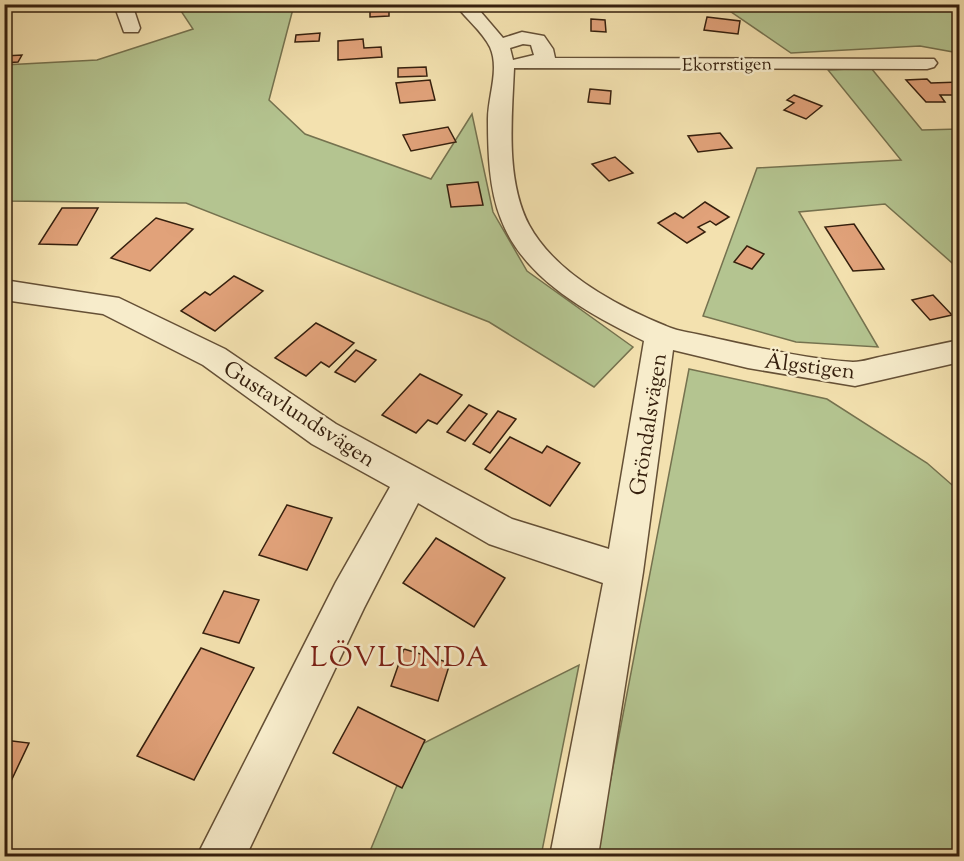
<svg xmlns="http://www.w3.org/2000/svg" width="964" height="861" viewBox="0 0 964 861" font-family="'Sorts Mill Goudy',serif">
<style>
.green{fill:#b4c490;stroke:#75724f;stroke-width:1.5}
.building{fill:#e1a27a;stroke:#36200e;stroke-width:1.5}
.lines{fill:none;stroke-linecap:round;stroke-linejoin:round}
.minor-casing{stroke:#655036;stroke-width:3}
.minor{fill:#f7eccb;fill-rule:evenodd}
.labels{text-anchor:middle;stroke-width:5;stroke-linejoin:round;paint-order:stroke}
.far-street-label{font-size:18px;fill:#36200e;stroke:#f7eccb}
.street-label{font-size:22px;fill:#36200e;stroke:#f7eccb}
.near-neighbourhood-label{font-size:28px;letter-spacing:1.5px;fill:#7a1f14;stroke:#f7eccb}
</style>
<rect width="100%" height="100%" fill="#f3e1af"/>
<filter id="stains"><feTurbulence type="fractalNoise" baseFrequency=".00333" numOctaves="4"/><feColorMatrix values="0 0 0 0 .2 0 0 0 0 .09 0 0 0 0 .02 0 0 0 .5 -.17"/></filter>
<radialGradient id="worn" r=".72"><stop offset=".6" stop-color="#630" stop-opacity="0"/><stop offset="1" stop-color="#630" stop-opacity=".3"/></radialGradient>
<g class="green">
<polygon points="261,4 261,8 294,5 269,100 305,134 431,179 472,114 493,212 527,271 633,347 594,387 489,322 186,203 5,201 4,65 97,60 193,29 177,5"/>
<polygon points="721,5 959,5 959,53 920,46 791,53"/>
<polygon points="871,68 922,130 959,129 959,269 885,204 799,212 878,347 796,342 703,316 757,168 901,160 828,70"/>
<polygon points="689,369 827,399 927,463 959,491 959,856 596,856"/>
<polygon points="579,665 541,856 368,856 412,749"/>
</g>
<g class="building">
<polygon points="389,7 389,16 370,17 370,8"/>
<polygon points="707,17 740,21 738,34 704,30"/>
<polygon points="591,19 605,20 606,32 591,31"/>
<polygon points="320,33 319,41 295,42 296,35"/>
<polygon points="363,39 364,48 381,47 382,57 338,60 338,41"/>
<polygon points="22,55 18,62 4,63 4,56"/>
<polygon points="426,67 427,76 398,77 398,68"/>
<polygon points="927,79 931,83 960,82 960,95 940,95 945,102 926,102 906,80"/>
<polygon points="430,80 435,100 400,103 396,83"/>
<polygon points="590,89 611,91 610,104 588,102"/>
<polygon points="794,95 822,106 806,119 784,110 794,103 787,100"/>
<polygon points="448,127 456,142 411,151 403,135"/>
<polygon points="720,133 732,148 698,152 688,136"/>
<polygon points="615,157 633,173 609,181 592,164"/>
<polygon points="478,182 483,205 451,207 447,185"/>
<polygon points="705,202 729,217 716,225 710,221 698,227 705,232 687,243 658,223 675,213 683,218"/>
<polygon points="62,208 98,208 77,245 39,244"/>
<polygon points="156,218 193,229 150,271 111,258"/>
<polygon points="854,224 884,269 853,271 825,227"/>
<polygon points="747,246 764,254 752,269 734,262"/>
<polygon points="234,276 263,291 215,331 181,311 205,292 210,295"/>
<polygon points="933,295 952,315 930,320 912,300"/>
<polygon points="316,323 354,343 329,367 321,362 306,376 275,358"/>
<polygon points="356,350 376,360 355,382 335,372"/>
<polygon points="420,374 462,395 437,424 428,420 416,433 382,415"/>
<polygon points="469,405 487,414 465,441 447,432"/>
<polygon points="498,411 516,419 490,453 473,444"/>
<polygon points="510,437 542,453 547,446 580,463 550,506 485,469"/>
<polygon points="287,505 332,518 307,570 259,555"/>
<polygon points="436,538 505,578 474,627 403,583"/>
<polygon points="224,591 259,600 239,643 203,633"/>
<polygon points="201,648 254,668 194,780 137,756"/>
<polygon points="404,649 450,663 438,701 391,686"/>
<polygon points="358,707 425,740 402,788 333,753"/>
<polygon points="4,740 29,743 4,796"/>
</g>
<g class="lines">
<g class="minor-casing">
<g id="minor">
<polygon points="118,4 136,4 134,10 140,28 138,32 124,32 116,10"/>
<path d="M455,4h19l29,34 19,-6 22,4 9,13 2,9 379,1 3,4 -3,4 -7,2 -413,-1c-2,49 -9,111 15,157 26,48 88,81 137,101 13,6 29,7 44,11 46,10 95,22 143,25 10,0 21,-4 31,-6 25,-5 50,-11 76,-16v22l-105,24 -107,-18 -75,-18 -30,222 -45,284h-48l53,-273 -114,-39 -71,-41 -54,105 -118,248h-49l139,-274 54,-95 -78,-43 -109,-79 -100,-51 -99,-14v-20l115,18 106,51 111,75 176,95 97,30 35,-208c-54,-27 -120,-61 -143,-122 -12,-30 -13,-67 -13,-100 0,-23 12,-50 2,-72 -8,-16 -24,-28 -35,-43zM523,44l8,1 3,10 -21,5 -3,-12z"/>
</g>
</g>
<use href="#minor" class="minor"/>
</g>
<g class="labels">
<g class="far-street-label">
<text transform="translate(727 64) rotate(-1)" y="6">Ekorrstigen</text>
</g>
<g class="street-label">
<text transform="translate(810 365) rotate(7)" y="8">Älgstigen</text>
<text transform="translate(300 413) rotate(33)" y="8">Gustavlundsvägen</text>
<text transform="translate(647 424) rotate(-81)" y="8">Gröndalsvägen</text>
</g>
<g class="near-neighbourhood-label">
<text x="400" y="666">LÖVLUNDA</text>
</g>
</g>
<rect width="964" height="861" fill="none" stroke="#f3e1af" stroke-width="24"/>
<rect x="6" y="6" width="952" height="849" fill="none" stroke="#36200e" stroke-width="3"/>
<rect x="12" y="12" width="940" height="837" fill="none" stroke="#36200e" stroke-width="1.5"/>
<rect width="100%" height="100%" filter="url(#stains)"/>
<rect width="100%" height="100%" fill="url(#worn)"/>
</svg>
